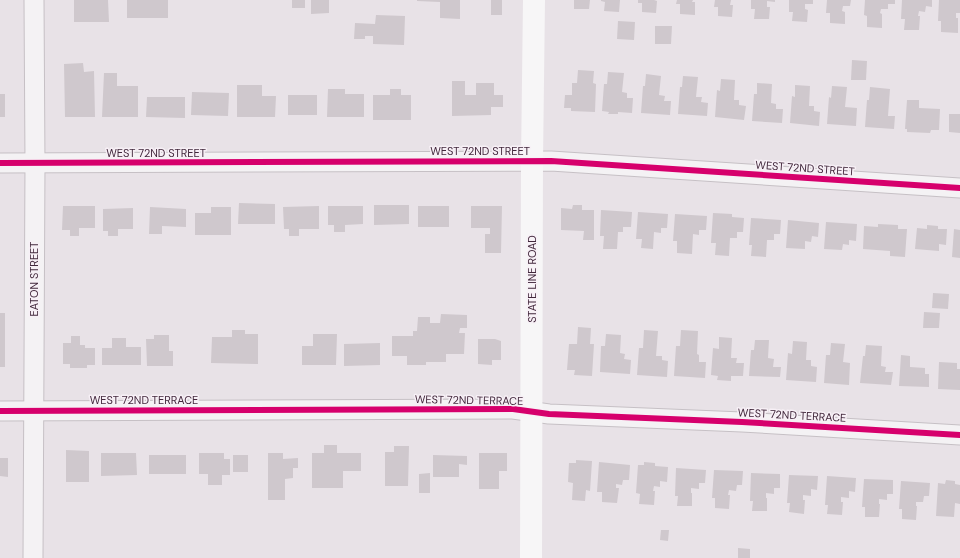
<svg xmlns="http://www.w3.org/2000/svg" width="960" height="558" viewBox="0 0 960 558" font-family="'DM Sans',sans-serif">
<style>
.building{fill:#cfc8cd}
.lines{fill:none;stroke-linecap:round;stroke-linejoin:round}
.street-casing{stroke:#c6c0c5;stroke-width:21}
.street{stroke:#f4f2f4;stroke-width:19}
.secondary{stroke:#f7f6f7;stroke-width:22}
.cycleway-casing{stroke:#f7f0f6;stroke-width:8}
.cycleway{stroke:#d6006c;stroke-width:6}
.labels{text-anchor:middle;stroke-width:3;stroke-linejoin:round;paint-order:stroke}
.street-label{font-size:11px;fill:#42283c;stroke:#f7f0f6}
</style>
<rect width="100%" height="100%" fill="#e8e2e7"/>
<g class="building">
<polygon points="74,0 108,0 109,22 74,22"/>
<rect x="127" y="0" width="41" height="18"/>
<rect x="292" y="0" width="13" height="8"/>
<polygon points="311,0 329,0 329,13 311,14"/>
<polygon points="417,0 460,0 460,19 440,18 440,2 417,1"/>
<rect x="491" y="0" width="11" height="15"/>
<polygon points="574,0 590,0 589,9 574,9"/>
<polygon points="601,0 620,0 619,12 604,11 605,2 601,1"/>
<polygon points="638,0 654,0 657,1 656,13 642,12 642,3 638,3"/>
<polygon points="677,0 693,0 692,2 695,2 695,15 680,14 680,4 676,4"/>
<polygon points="715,0 731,0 730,5 733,5 732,17 718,16 718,7 714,7"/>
<polygon points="751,0 775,0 775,2 767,1 767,7 770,7 769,19 754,19 755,9 751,9"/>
<polygon points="789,0 813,0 813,4 805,4 805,9 808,10 807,22 792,21 793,12 789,12"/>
<polygon points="827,0 851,0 850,6 843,6 842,11 845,12 845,24 830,23 830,13 826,13"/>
<polygon points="865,0 895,0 895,4 888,4 888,9 881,9 880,13 882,14 882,28 867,27 867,16 864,15"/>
<polygon points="902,0 932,0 932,7 926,6 925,12 919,11 918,16 920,16 919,30 904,30 905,19 901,19"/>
<polygon points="939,0 960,0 960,13 956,13 956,18 958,18 958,33 941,32 941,21 938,21"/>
<polygon points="376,15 405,16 404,45 373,44 373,36 365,36 365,39 354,39 355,23 375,24"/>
<polygon points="618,21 635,22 634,40 617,39"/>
<polygon points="655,26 672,26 671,44 655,44"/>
<polygon points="852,60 867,61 866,80 851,80"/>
<polygon points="83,63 84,72 94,71 95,117 65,117 64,64"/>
<polygon points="578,70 594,71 593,83 596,84 595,112 571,111 571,108 564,108 565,95 572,95 572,83 577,83"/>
<polygon points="608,72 624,73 622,92 627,93 627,98 633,98 632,113 618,112 618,114 608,114 609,112 602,111 604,84 607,84"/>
<polygon points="104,73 117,73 117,86 138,86 138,117 102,117"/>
<polygon points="646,74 661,76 659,95 665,96 664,101 671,101 670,115 641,113 643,86 645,86"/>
<polygon points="683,76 698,77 696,97 702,97 701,102 708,103 707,116 678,114 680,87 682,87"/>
<polygon points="721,79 735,80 734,100 739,100 739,105 746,106 744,120 715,117 717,90 720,91"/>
<polygon points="452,81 465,81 465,95 476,95 476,83 494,83 494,95 503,95 503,107 491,107 491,115 452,116"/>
<polygon points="757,83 772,84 771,103 776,104 776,109 783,109 782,123 752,121 754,94 757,94"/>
<polygon points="237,85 262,85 262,96 276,96 275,117 237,117"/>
<polygon points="795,85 810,86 809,106 814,106 814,111 820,112 819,126 790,123 792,96 795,97"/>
<polygon points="832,86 847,87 845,107 857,108 856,126 827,124 829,97 831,98"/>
<polygon points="870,87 890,89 888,116 895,116 894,129 865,127 867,100 869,100"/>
<polygon points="328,89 345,89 345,94 364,94 364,117 327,117"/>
<polygon points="390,89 401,89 401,95 411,95 411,120 373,120 373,95 390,95"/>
<polygon points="192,92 229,93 228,116 191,115"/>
<rect x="0" y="94" width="5" height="23"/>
<rect x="288" y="95" width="29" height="20"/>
<polygon points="147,97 185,97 185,118 146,117"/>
<polygon points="907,100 919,100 919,108 940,109 939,130 931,130 930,133 907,132 907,129 905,129"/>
<polygon points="949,114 960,114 960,133 949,132"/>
<polygon points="239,203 275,204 275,224 238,224"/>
<polygon points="374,205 409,205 409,224 374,225"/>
<polygon points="573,205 582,205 582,210 594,210 594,240 583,240 584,231 561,230 561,208 572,209"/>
<polygon points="63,206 95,206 95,228 79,228 79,236 70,236 70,230 62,230"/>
<polygon points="319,206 319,229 299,229 299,236 289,236 289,229 284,229 283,207"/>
<polygon points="328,206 363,206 363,224 345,225 345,232 334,232 334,225 328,225"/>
<rect x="418" y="206" width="31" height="21"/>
<polygon points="471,206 502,206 501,253 485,253 485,234 490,234 490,228 471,228"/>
<polygon points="150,207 186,209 186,227 162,226 162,234 149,234"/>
<polygon points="211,207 231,207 231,235 195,235 195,213 211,213"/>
<polygon points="133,208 133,229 118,229 118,236 108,236 108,231 103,231 103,209"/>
<polygon points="601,210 632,212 631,227 623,227 623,232 618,232 617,249 603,249 604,236 600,236"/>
<polygon points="638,212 668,214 667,228 661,228 661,233 654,232 653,249 641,248 642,239 636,239"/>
<polygon points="713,213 732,214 732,217 744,218 743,232 737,232 737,238 730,238 729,256 715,255 716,243 711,243"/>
<polygon points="675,214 707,216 706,230 699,230 699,235 693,234 692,254 677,253 677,241 673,241"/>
<polygon points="751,218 781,220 780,234 774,234 774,240 767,240 766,257 751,256 752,245 749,245"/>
<polygon points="788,220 819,223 818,237 812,236 811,242 805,241 805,249 786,248"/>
<polygon points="826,222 857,224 856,241 849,240 849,245 843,244 842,250 824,249"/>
<polygon points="878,224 898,225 898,229 907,229 905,257 890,256 890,251 863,249 864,226 878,227"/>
<polygon points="927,225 938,226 938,229 947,229 946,245 939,244 939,251 915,249 917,228 927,229"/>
<polygon points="954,229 960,230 960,258 952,257"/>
<polygon points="933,293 949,294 948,309 932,308"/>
<polygon points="924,312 940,313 939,328 923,328"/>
<rect x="0" y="313" width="5" height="54"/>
<polygon points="441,314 467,315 467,328 460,328 459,333 465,333 464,354 446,354 446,362 426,362 426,365 407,365 407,356 392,356 392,336 413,336 413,331 417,331 418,317 430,317 430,323 440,323"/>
<polygon points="578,327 591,328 590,344 594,344 592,376 574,375 575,370 567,370 569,344 577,344"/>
<polygon points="232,330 245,330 245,334 258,334 258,364 211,363 212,337 232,337"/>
<polygon points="644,330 658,331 656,356 662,356 662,360 668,361 667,377 637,375 639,348 643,348"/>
<polygon points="681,330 698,331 697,354 699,355 699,362 706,362 705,378 674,376 676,346 680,346"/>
<polygon points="313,334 337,334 336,365 302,365 302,346 313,346"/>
<polygon points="606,334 621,335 620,353 625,354 624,359 631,360 630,374 600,372 601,346 605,346"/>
<polygon points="154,335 169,335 169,351 173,351 173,366 147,366 146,339 154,339"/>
<polygon points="71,336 80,336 80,345 85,345 85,348 95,348 95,365 87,365 87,368 70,368 70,364 63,364 63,343 71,343"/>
<polygon points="719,337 732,338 731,358 737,358 736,363 744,363 743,376 731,376 731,381 717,380 718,376 711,375 713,348 719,349"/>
<polygon points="112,338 126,338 126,347 141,347 141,365 102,365 102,348 112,348"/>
<polygon points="478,339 495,339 501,341 501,360 492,360 492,365 478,364"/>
<polygon points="755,340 769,340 768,358 774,359 773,367 781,367 780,377 749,376 751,350 754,350"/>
<polygon points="793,341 807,342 806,360 811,360 811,366 817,367 816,382 786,380 788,353 792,354"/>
<polygon points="380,343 380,365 344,366 344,344"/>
<polygon points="831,343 845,344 843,362 850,363 849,385 824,383 826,355 830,355"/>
<polygon points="866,345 882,346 881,366 886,367 885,372 893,372 891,385 860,383 863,356 865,356"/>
<polygon points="901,355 910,356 910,367 925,368 925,374 929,374 929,387 899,386"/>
<polygon points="939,362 957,363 957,369 960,369 960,390 938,389"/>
<polygon points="324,445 337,445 337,453 361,453 361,471 343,471 343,488 312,488 312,453 324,453"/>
<polygon points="394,446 409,446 408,486 385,486 385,452 394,452"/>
<polygon points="66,450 89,451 89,482 66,482"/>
<polygon points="101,453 136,453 137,475 101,476"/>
<polygon points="199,453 224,453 224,459 230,459 230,475 222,475 222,485 208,485 208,474 199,474"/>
<polygon points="268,453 283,453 283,459 298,458 298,468 293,468 293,478 285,479 285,500 268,500"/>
<polygon points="479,453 507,453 507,471 499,471 499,489 479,489"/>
<rect x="149" y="455" width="37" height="19"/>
<rect x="233" y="455" width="15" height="17"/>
<polygon points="433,455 467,456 467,465 459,464 459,477 433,477"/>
<polygon points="0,458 8,458 8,477 0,476"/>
<polygon points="576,460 592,461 590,491 586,490 585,501 572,500 573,483 568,482 569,463 576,463"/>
<polygon points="599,462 630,465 629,480 623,480 622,485 616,484 616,488 619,488 617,503 602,502 602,492 597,492"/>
<polygon points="644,462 655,463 655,466 668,467 667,482 660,481 660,487 654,486 653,491 655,491 654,505 639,504 640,494 636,493 638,465 644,465"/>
<polygon points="676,468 706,470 705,483 699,483 699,489 691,488 691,493 692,493 692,506 677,506 678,496 675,496"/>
<polygon points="714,470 743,471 742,485 737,485 736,491 729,490 728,495 730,495 729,509 715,508 715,498 712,498"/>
<polygon points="430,473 430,493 419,493 419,474"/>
<polygon points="751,473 780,474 780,488 774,488 774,494 766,493 766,498 767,498 767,511 752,511 753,501 750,501"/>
<polygon points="789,475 818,476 817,490 811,489 811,496 803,495 803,500 805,500 804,514 789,512 790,503 787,503"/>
<polygon points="827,476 856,478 855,492 849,491 849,498 841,497 841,502 843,502 842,515 827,514 828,505 825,505"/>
<polygon points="864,479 893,480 893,494 887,494 887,500 879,499 879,504 880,504 879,517 865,517 865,507 862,507"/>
<polygon points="946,480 955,481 955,484 960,485 960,504 955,503 954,517 936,516 938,483 945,484"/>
<polygon points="901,481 930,483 929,496 924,496 923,502 916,502 916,506 917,506 916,520 902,519 902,509 899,509"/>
<polygon points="661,530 669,530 668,541 660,540"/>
<polygon points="738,548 750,549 750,558 738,558"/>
</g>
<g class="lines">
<g class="street-casing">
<g id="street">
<polyline points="0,163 551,161 960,188"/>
<polyline points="0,411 513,409 549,414 742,422 960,435"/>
<polyline points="33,558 35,164 34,0"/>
</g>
</g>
<use href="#street" class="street"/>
<polyline class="secondary" points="531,558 532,161 534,0"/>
<g class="cycleway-casing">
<g id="cycleway">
<polyline points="0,163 551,161 960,188"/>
<polyline points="0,411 513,409 549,414 742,422 960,435"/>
</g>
</g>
<use href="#cycleway" class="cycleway"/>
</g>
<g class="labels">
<g class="street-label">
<text x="480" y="155">WEST 72ND STREET</text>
<text x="156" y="157">WEST 72ND STREET</text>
<text transform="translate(805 168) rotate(4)" y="4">WEST 72ND STREET</text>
<text transform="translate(34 279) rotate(-90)" y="4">EATON STREET</text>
<text transform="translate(532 279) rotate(-90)" y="4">STATE LINE ROAD</text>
<text x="144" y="404">WEST 72ND TERRACE</text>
<text transform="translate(469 400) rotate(1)" y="4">WEST 72ND TERRACE</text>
<text transform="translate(792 415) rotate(3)" y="4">WEST 72ND TERRACE</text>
</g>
</g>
</svg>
